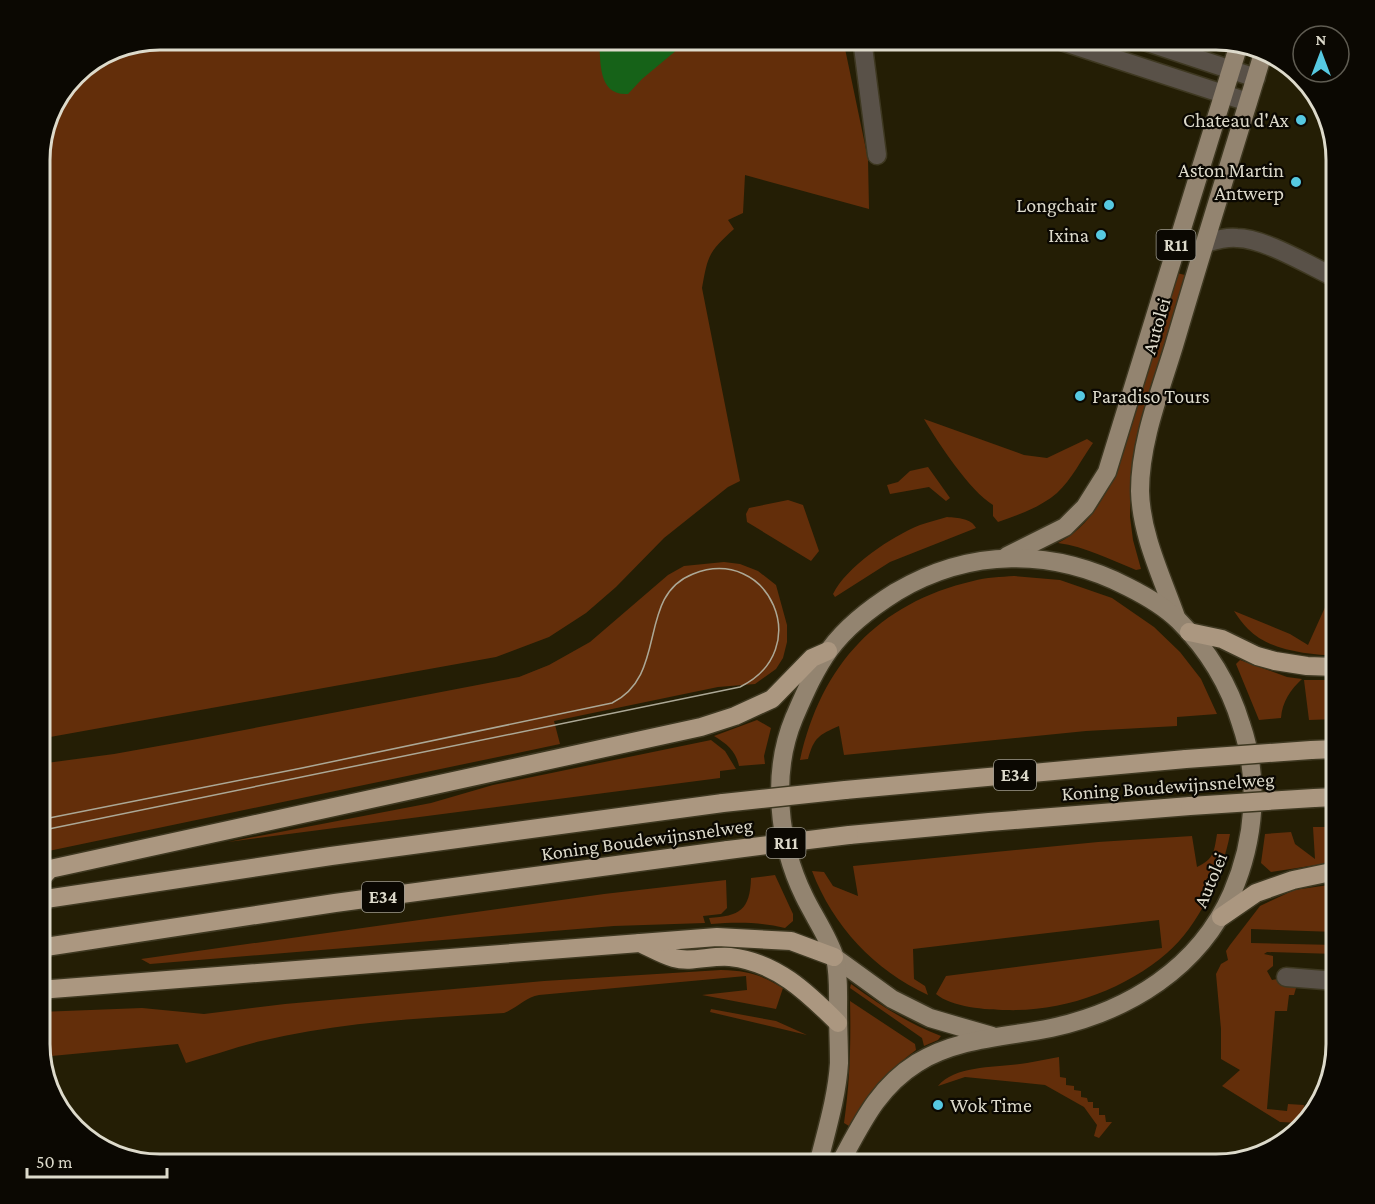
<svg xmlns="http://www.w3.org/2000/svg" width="1375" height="1204" viewBox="0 0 1375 1204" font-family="'Crimson Pro',serif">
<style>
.green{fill:#632e0a}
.water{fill:#166218}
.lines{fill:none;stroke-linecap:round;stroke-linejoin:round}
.street-casing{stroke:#3e3821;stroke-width:21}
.primary-casing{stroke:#3e3821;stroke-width:21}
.highway-casing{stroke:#3e3821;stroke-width:21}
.street{stroke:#595148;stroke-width:18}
.primary{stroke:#938470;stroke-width:18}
.highway{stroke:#ab9780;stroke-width:18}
.tram{stroke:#aca896;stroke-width:1.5}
.highway-bridge-casing{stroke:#3e3821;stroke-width:21;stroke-linecap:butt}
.highway-bridge{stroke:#ab9780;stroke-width:18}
.poi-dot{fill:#56c9e1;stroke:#0b0802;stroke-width:2}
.labels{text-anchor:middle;stroke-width:4.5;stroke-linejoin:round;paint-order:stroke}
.shield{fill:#0b0802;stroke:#9e9b8f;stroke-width:1.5}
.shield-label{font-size:18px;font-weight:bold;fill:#dddacb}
.poi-label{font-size:20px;fill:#dddacb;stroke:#0b0802;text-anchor:end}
.street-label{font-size:20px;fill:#dddacb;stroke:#0b0802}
.rim{fill:none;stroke:#dddacb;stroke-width:3}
</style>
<rect width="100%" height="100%" fill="#241e05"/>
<g class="green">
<path d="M160,39h683l25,120 1,50 -124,-34 -2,38 -15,7 6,9c-25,23 -26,25 -32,59l38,193 -12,6 -64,51 -48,49 -30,26 -37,24 -53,20 -457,82v-587l13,-46 28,-37 34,-21z"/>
<path d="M1177,273l8,2 -45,156 -9,46 -1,40 3,23 8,29 -5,1c-27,-11 -50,-23 -78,-27 29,-15 45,-42 58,-72z"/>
<path d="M924,419l100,36 23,3 40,-19 6,4c-12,17 -21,36 -36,50 -16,14 -39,22 -59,29l-5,-6v-11c-24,-15 -54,-61 -69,-86z"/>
<polygon points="928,467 950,498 946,501 929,487 890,494 887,485 898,482 910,471"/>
<polygon points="788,500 803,505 819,551 811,561 747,522 746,514 749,508"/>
<path d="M947,517c11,1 24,1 29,11l-86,34 -55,35 -2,-3c13,-27 59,-58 87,-69 8,-3 18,-5 27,-8z"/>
<polygon points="724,562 740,564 758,571 776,585 787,625 787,642 783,658 776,669 755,684 718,687 554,721 560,744 39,853 39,764 114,754 192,740 519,677 549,665 590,642 668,575 684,566"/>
<path d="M1014,576l46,4 52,18 42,29 26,25 21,27 16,35 -40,3v9l-91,5 -242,24 -5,-29c-20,9 -25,11 -31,33l-8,1c21,-95 78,-157 173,-179 13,-4 28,-4 41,-5z"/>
<path d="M1336,583v73c-29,-2 -67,-5 -88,-27 -5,-5 -10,-12 -14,-18l56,23 18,11z"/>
<path d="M1240,660l47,17 15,2c-11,10 -20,23 -21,39l-22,2 -23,-56z"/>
<polygon points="1336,680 1336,719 1309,720 1304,680"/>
<path d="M757,720l14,8 -7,28 1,8 -26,2c-3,-15 -12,-22 -25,-30z"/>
<polygon points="711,740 725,751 736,769 720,771 720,778 228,842 431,803 493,785"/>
<polygon points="1313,827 1336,827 1336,862 1271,872 1261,863 1265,834 1291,832 1295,844 1315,859"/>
<path d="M1217,834h13c-7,39 -32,93 -63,119 -43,37 -104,59 -161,57 -19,0 -55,-3 -70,-16l10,-18 216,-28 -3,-28 -246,29 1,30 11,7 3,9c-54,-25 -95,-69 -116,-124l12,1 9,14 25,10 -5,-30 245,-24 94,-6 5,31c17,-8 17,-15 20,-33z"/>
<path d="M775,875l18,39v7l-8,7c-25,-6 -48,-6 -74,-4l-2,-6c31,-2 41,-8 42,-40z"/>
<polygon points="726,880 727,908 721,914 703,916 705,923 614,926 150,964 141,959 604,894"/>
<polygon points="1336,884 1336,932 1251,929 1251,943 1336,945 1336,954 1267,952 1264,954 1273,956 1273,966 1267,971 1272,980 1282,978 1294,982 1296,988 1294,995 1289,995 1287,1011 1275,1011 1267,1109 1287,1111 1288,1104 1304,1105 1302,1123 1280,1122 1222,1086 1240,1070 1221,1059 1221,1029 1216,974 1221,964 1228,960 1226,951 1230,945 1260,906 1294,890"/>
<path d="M721,970c28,1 38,4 62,18l-7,21 -74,-14 45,-5 -1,-14 -207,19c-13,2 -22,13 -35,18 -81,5 -163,9 -243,28 -25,6 -50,15 -75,22l-8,-19 -137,13 -2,-5v-40l103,-4 62,6 81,-10 259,-23z"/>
<path d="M851,984c29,21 56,39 90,52l-3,4 -14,6 -2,-8 -72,-50z"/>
<path d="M850,1001l65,43 1,6c-31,23 -47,43 -67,76l-5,-3c6,-41 7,-81 6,-122z"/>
<polygon points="711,1009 776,1021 807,1035 710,1012"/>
<path d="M1059,1057l1,20 6,1v7l8,1v4l7,1v6l6,1 1,4h5v6h6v7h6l1,7h6l-13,16 -5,-2 3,-11 -13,-18 -39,-22 -80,-8 -27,9c18,-22 63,-18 89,-23 11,-2 21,-4 32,-6z"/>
</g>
<path class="water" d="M599,39h91l-48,40 -14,15c-31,2 -27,-33 -29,-55z"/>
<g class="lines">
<g class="street-casing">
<g id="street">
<polyline points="862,39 877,155"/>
<polyline points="1055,39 1248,102"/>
<polyline points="1138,39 1256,78"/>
<path d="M1205,243c11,-3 21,-6 32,-5 27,0 73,28 99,40"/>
<polyline points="1286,977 1336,981"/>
</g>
</g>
<g class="primary-casing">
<g id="primary">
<polyline points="1007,556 1065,527 1085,507 1107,472 1239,44"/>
<path d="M1176,617c-14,-40 -35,-82 -36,-126 0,-49 20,-99 34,-145 29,-99 60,-197 90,-296"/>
<polyline points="834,957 892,999 930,1018 992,1036"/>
<path d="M818,1165c8,-33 19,-68 21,-102 0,-18 -1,-35 -1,-53 0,-16 1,-35 -3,-52 -6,-20 -22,-43 -31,-62 -26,-53 -33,-123 -10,-178 10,-23 21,-49 36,-69 17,-23 42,-42 66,-57 74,-44 156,-44 232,-5 18,9 37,20 51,34 29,29 50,63 62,103 19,55 14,116 -9,169 -33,75 -103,118 -181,135 -45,9 -94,10 -134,35 -40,25 -56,62 -78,102"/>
</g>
</g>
<g class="highway-casing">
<g id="highway">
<polyline points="1189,632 1222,639 1257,656 1275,661 1307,666 1336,667"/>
<polyline points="1311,750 1336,749"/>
<polyline points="845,790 1186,759"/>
<polyline points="1314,798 1336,797"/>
<polyline points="849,835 989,822 1190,806"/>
<polyline points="39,881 50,869 701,727 735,716 772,699 812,658 828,651"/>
<polyline points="39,900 331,856 723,803"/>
<polyline points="1221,917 1256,893 1293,880 1336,871"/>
<path d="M640,943c11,5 23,12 34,15 17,5 38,-3 56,-1 46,5 77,35 108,66"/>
<polyline points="39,948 335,903 728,850"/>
<polyline points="39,990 717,937 791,941 834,957"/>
</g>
</g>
<use href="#street" class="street"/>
<use href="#primary" class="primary"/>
<use href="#highway" class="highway"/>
<path class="tram" d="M39,831l701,-144c76,-37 29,-143 -47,-113 -57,22 -24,101 -81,129l-310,65 -263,52"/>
<g class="highway-bridge-casing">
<g id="highway-bridge">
<polyline points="1186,759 1311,750"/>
<polyline points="723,803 845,790"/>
<polyline points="1190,806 1314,798"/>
<polyline points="728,850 849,835"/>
</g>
</g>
<use href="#highway-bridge" class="highway-bridge"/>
</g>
<g class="poi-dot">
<circle cx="1301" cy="120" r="6"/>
<circle cx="1296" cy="182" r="6"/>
<circle cx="1109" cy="205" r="6"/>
<circle cx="1101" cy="235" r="6"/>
<circle cx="1080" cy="396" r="6"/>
<circle cx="938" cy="1105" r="6"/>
</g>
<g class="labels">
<g class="shield">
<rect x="1156.5" y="230" width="39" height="30" rx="4.5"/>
<rect x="994" y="760" width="42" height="30" rx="4.5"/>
<rect x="766.5" y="828" width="39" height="30" rx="4.5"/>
<rect x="362" y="882" width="42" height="30" rx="4.5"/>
</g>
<g class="shield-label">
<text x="1176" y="251">R11</text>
<text x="1015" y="781">E34</text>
<text x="786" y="849">R11</text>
<text x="383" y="903">E34</text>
</g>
<g class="poi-label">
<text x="1289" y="127">Chateau d'Ax</text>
<text x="1284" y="177">Aston Martin<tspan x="1284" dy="23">Antwerp</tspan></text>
<text x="1097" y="212">Longchair</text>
<text x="1089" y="242">Ixina</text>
<text x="1092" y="403" text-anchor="start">Paradiso Tours</text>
<text x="950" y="1112" text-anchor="start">Wok Time</text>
</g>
<g class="street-label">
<text transform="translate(1156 326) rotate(-74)" y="7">Autolei</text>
<text transform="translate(1168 786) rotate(-4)" y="7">Koning Boudewijnsnelweg</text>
<text transform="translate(647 839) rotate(-8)" y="7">Koning Boudewijnsnelweg</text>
<text transform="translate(1210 880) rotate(-67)" y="7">Autolei</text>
</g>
</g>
<path d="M0 0H1375V1204H0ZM160 50H1216A110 110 0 0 1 1326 160V1044A110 110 0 0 1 1216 1154H160A110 110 0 0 1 50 1044V160A110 110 0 0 1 160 50Z" fill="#0b0802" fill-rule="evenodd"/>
<path class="rim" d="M160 50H1216A110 110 0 0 1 1326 160V1044A110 110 0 0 1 1216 1154H160A110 110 0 0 1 50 1044V160A110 110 0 0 1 160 50Z"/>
<g transform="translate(1321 54)"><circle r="28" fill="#0b0802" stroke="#5f5c52" stroke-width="1.5"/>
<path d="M0-4.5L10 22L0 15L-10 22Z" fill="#56c9e1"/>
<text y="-9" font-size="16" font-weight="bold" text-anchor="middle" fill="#dddacb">N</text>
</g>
<path d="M27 1168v9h140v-9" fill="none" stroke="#dddacb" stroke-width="3"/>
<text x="36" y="1168" font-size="18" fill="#dddacb" stroke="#0b0802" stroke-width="4.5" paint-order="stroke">50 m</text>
</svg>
